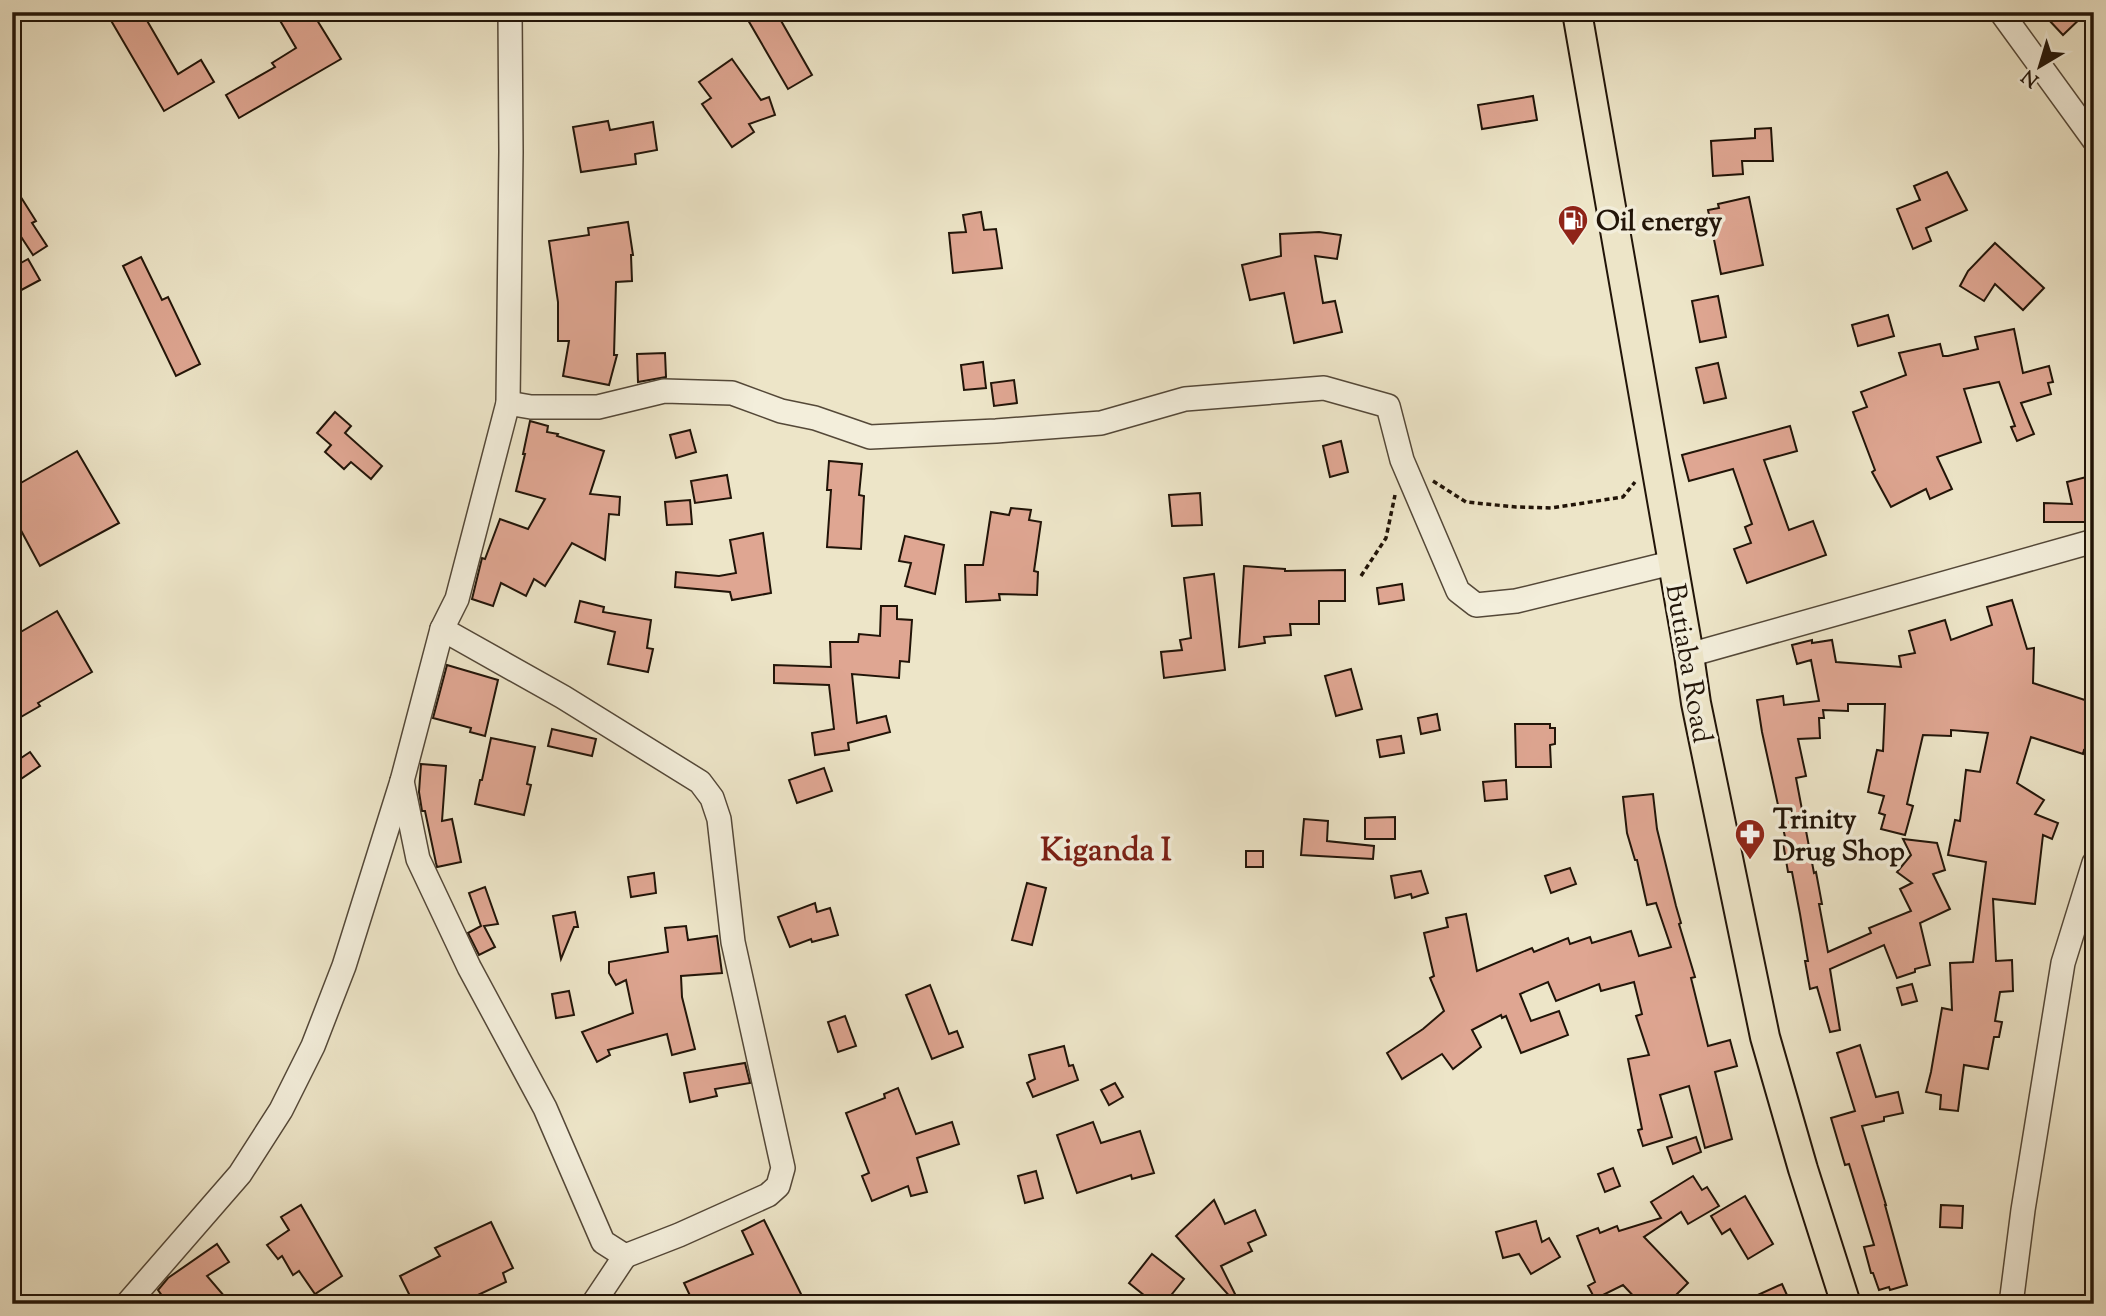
<svg xmlns="http://www.w3.org/2000/svg" width="2106" height="1316" viewBox="0 0 2106 1316" font-family="'Sorts Mill Goudy',serif">
<style>
.building{fill:#dfa692;stroke:#211408;stroke-width:2}
.lines{fill:none;stroke-linecap:round;stroke-linejoin:round}
.minor-casing{stroke:#544838;stroke-width:26}
.major-casing{stroke:#211408;stroke-width:32}
.path{stroke:#211408;stroke-width:3.5;stroke-dasharray:5 3.5;stroke-linecap:butt}
.minor{stroke:#f3eedb;stroke-width:23}
.major{stroke:#ede5c8;stroke-width:28}
.labels{text-anchor:middle;stroke-width:7;stroke-linejoin:round;paint-order:stroke}
.poi-label{font-size:28px;font-weight:bold;fill:#211408;stroke:#f3eedb;text-anchor:start}
.street-label{font-size:28px;fill:#211408;stroke:#f3eedb}
.quarter-label{font-size:32px;font-weight:bold;fill:#7a1f14;stroke:#f3eedb}
</style>
<rect width="100%" height="100%" fill="#ede5c8"/>
<filter id="stains"><feTurbulence type="fractalNoise" baseFrequency=".00286" numOctaves="4"/><feColorMatrix values="0 0 0 0 .2 0 0 0 0 .09 0 0 0 0 .02 0 0 0 .5 -.17"/></filter>
<radialGradient id="worn" r=".72"><stop offset=".6" stop-color="#630" stop-opacity="0"/><stop offset="1" stop-color="#630" stop-opacity=".3"/></radialGradient>
<g class="building">
<polygon points="106,12 142,12 178,74 201,60 214,82 164,111"/>
<polygon points="275,12 312,12 341,59 239,118 226,95 275,67 272,63 296,48"/>
<polygon points="762,12 776,12 812,75 788,89 748,20"/>
<polygon points="2056,12 2087,12 2063,35 2048,19"/>
<polygon points="732,59 761,100 769,97 775,115 749,124 754,132 732,147 702,104 711,98 699,82"/>
<polygon points="1533,96 1537,120 1482,129 1478,105"/>
<polygon points="608,121 610,130 653,122 657,150 635,154 636,164 581,172 573,127"/>
<polygon points="1771,128 1773,161 1742,161 1743,174 1713,176 1711,141 1755,138 1755,129"/>
<polygon points="1947,172 1967,210 1926,228 1931,241 1913,249 1897,209 1920,200 1914,186"/>
<polygon points="12,183 36,221 32,223 47,246 33,255 12,223"/>
<polygon points="1749,197 1763,265 1721,274 1708,210 1719,208 1718,204"/>
<polygon points="981,212 984,230 996,229 1002,268 953,273 949,233 966,232 963,215"/>
<polygon points="628,222 633,255 631,255 632,281 616,282 614,355 617,355 609,385 563,376 569,341 558,341 558,302 549,241 589,235 588,228"/>
<polygon points="1319,232 1341,235 1337,259 1315,256 1323,303 1335,301 1342,332 1294,343 1284,293 1250,300 1242,265 1281,256 1280,234"/>
<polygon points="1995,243 2044,288 2023,310 1995,284 1984,301 1960,286 1968,271"/>
<polygon points="141,257 162,300 168,297 200,364 176,376 123,266"/>
<polygon points="28,259 40,280 12,295 12,268"/>
<polygon points="1718,296 1726,337 1700,342 1692,301"/>
<polygon points="1888,315 1894,336 1858,346 1852,325"/>
<polygon points="2014,329 2023,373 2049,366 2053,382 2048,383 2051,394 2021,403 2034,434 2017,441 2011,427 2015,426 1999,382 1964,389 1981,442 1937,457 1952,489 1930,499 1926,489 1891,507 1872,472 1875,470 1853,412 1867,407 1861,392 1906,375 1899,353 1940,344 1943,356 1948,356 1978,349 1975,337"/>
<polygon points="665,353 666,377 638,382 637,354"/>
<polygon points="983,362 986,388 964,390 961,365"/>
<polygon points="1718,363 1726,398 1704,403 1696,368"/>
<polygon points="1014,380 1017,403 994,406 991,383"/>
<polygon points="335,412 351,426 345,433 382,466 371,479 351,462 344,469 325,452 331,445 317,433"/>
<polygon points="530,421 548,426 547,432 558,434 557,436 604,451 590,494 620,497 619,515 609,514 605,560 572,543 545,586 534,579 526,596 501,583 493,606 472,599 482,558 485,559 500,519 528,529 545,499 516,491 525,454 523,454"/>
<polygon points="1790,426 1797,451 1764,460 1789,530 1813,521 1826,555 1747,583 1734,549 1751,543 1745,527 1752,524 1733,469 1689,481 1682,455"/>
<polygon points="690,430 696,452 676,458 670,435"/>
<polygon points="1341,441 1348,472 1330,477 1323,446"/>
<polygon points="77,451 119,523 40,566 17,523 12,526 12,488"/>
<polygon points="829,461 862,464 859,495 864,496 861,549 827,547 831,490 827,490"/>
<polygon points="727,475 731,498 695,503 691,481"/>
<polygon points="2094,475 2094,522 2044,522 2044,503 2072,504 2067,482"/>
<polygon points="1200,493 1202,525 1172,526 1169,495"/>
<polygon points="690,500 692,524 667,525 665,502"/>
<polygon points="1011,508 1031,510 1029,520 1041,522 1034,571 1038,572 1037,595 999,594 1000,600 966,602 965,565 983,565 991,512 1009,515"/>
<polygon points="763,533 771,593 732,600 730,592 675,587 676,572 719,576 736,573 730,540"/>
<polygon points="905,536 944,545 935,594 905,586 911,563 899,561"/>
<polygon points="1244,566 1285,569 1285,571 1345,570 1345,601 1319,601 1319,624 1290,624 1291,635 1264,637 1265,643 1239,647"/>
<polygon points="1214,574 1225,670 1164,678 1161,652 1182,650 1180,640 1191,638 1184,578"/>
<polygon points="1402,584 1404,600 1379,604 1377,588"/>
<polygon points="2012,600 2027,649 2034,648 2033,683 2094,703 2094,753 2084,750 2083,754 2031,737 2017,783 2044,800 2035,814 2058,823 2052,839 2043,835 2035,904 1993,899 1996,961 2012,960 2013,991 2000,992 1995,1021 2002,1022 1999,1037 1994,1037 1988,1069 1964,1065 1958,1111 1940,1109 1941,1095 1926,1092 1931,1072 1942,1008 1952,1010 1950,963 1973,962 1986,862 1948,855 1955,820 1960,821 1966,770 1980,772 1988,733 1951,730 1951,736 1923,735 1907,804 1913,806 1905,835 1881,829 1885,815 1879,813 1884,796 1868,792 1877,750 1883,751 1885,704 1848,704 1848,711 1823,710 1824,718 1819,718 1820,738 1798,739 1806,776 1796,778 1814,873 1816,872 1822,904 1819,904 1828,952 1871,933 1869,928 1911,911 1900,889 1912,883 1897,872 1911,855 1903,839 1937,843 1945,870 1933,874 1950,909 1920,923 1930,965 1915,969 1915,972 1897,978 1884,945 1830,969 1840,1030 1830,1032 1817,987 1810,989 1805,961 1808,961 1800,914 1792,872 1788,872 1782,837 1785,837 1762,732 1757,700 1783,696 1784,705 1819,701 1811,660 1797,664 1792,645 1812,640 1812,643 1832,640 1836,662 1901,667 1899,656 1915,653 1909,631 1945,620 1951,640 1992,625 1987,607"/>
<polygon points="580,601 604,607 603,612 651,620 647,648 653,649 648,672 608,664 615,632 575,622"/>
<polygon points="881,606 897,606 897,619 912,620 909,662 900,661 899,678 852,674 857,723 886,716 890,732 848,743 849,750 815,755 812,733 834,729 829,685 774,683 774,665 831,667 830,642 858,642 859,634 880,636"/>
<polygon points="57,611 92,672 38,703 40,706 12,722 12,637"/>
<polygon points="447,665 498,680 485,736 470,732 471,728 433,718"/>
<polygon points="1351,669 1362,709 1336,716 1325,676"/>
<polygon points="1437,714 1440,730 1421,734 1418,718"/>
<polygon points="1515,724 1550,724 1550,728 1555,728 1555,744 1550,745 1551,767 1516,767"/>
<polygon points="552,729 596,739 592,756 548,746"/>
<polygon points="1401,736 1404,753 1380,757 1377,740"/>
<polygon points="491,738 535,747 527,784 531,785 524,815 475,804 480,780 482,780"/>
<polygon points="30,752 40,766 12,785 12,764"/>
<polygon points="421,764 446,766 442,821 452,819 461,862 437,867 436,863 425,811 422,811 419,792"/>
<polygon points="824,768 832,791 797,803 789,780"/>
<polygon points="1506,780 1507,799 1485,801 1483,782"/>
<polygon points="1653,794 1657,829 1676,906 1681,923 1679,924 1695,977 1691,978 1708,1046 1730,1040 1737,1066 1715,1072 1732,1139 1705,1148 1689,1086 1660,1095 1672,1137 1643,1146 1638,1130 1642,1129 1628,1059 1649,1055 1636,1016 1642,1014 1634,982 1601,991 1599,984 1556,1001 1548,982 1520,994 1531,1021 1559,1011 1568,1035 1521,1053 1506,1016 1502,1018 1501,1015 1472,1030 1481,1047 1453,1069 1442,1054 1402,1079 1387,1053 1423,1029 1444,1011 1430,978 1434,976 1424,933 1448,927 1446,918 1466,914 1477,971 1532,948 1534,952 1568,938 1570,944 1590,937 1592,943 1631,931 1639,956 1671,947 1656,903 1647,905 1637,860 1635,860 1627,833 1623,797"/>
<polygon points="1395,817 1395,839 1365,839 1365,818"/>
<polygon points="1304,819 1328,821 1327,841 1374,846 1373,859 1301,855"/>
<rect x="1246" y="851" width="17" height="16"/>
<polygon points="1570,868 1576,884 1551,893 1545,876"/>
<polygon points="1421,871 1428,893 1412,898 1411,894 1395,898 1391,876"/>
<polygon points="654,873 656,893 631,897 628,877"/>
<polygon points="1027,883 1046,888 1032,945 1012,940"/>
<polygon points="485,887 498,924 484,926 495,947 479,955 468,933 481,926 469,893"/>
<polygon points="815,903 817,912 830,908 838,935 812,942 811,939 790,947 778,917"/>
<polygon points="575,912 578,927 574,927 561,959 553,916"/>
<polygon points="686,926 688,940 717,936 722,973 681,976 682,997 695,1049 672,1055 667,1034 608,1050 610,1055 597,1062 582,1032 633,1013 626,980 616,985 609,973 609,962 668,952 665,928"/>
<polygon points="1912,984 1917,1001 1902,1005 1897,988"/>
<polygon points="930,985 949,1034 957,1031 963,1047 932,1059 906,995"/>
<polygon points="569,991 574,1015 556,1018 552,994"/>
<polygon points="845,1016 856,1046 838,1052 828,1022"/>
<polygon points="1860,1045 1876,1097 1898,1092 1903,1113 1884,1117 1884,1121 1862,1126 1886,1205 1885,1205 1907,1285 1890,1290 1889,1287 1879,1290 1873,1273 1871,1273 1864,1247 1874,1245 1849,1164 1845,1165 1831,1118 1855,1111 1837,1053"/>
<polygon points="1064,1046 1069,1066 1073,1065 1078,1080 1033,1097 1027,1083 1035,1079 1029,1055"/>
<polygon points="745,1063 750,1083 715,1089 717,1096 690,1102 684,1073"/>
<polygon points="1115,1083 1123,1097 1109,1105 1101,1090"/>
<polygon points="898,1088 916,1134 952,1122 959,1144 917,1158 927,1192 911,1196 908,1186 872,1201 862,1176 869,1173 846,1113 885,1098 884,1094"/>
<polygon points="1093,1122 1101,1143 1140,1131 1154,1173 1132,1179 1131,1175 1077,1193 1057,1135"/>
<polygon points="1696,1137 1701,1152 1673,1164 1667,1147"/>
<polygon points="1613,1168 1620,1186 1605,1192 1598,1174"/>
<polygon points="1036,1171 1043,1198 1025,1203 1018,1176"/>
<polygon points="1693,1176 1702,1190 1707,1187 1719,1206 1688,1224 1681,1212 1644,1237 1688,1283 1667,1304 1641,1304 1623,1285 1595,1299 1588,1286 1595,1282 1577,1236 1598,1228 1600,1233 1617,1226 1619,1231 1661,1218 1651,1202"/>
<polygon points="1745,1196 1773,1244 1748,1259 1730,1229 1722,1234 1711,1216"/>
<polygon points="1214,1200 1225,1224 1255,1210 1266,1235 1248,1243 1252,1251 1221,1266 1236,1296 1232,1299 1176,1236"/>
<polygon points="301,1205 342,1276 315,1294 299,1271 293,1275 282,1256 278,1259 267,1245 289,1230 281,1217"/>
<polygon points="1941,1205 1963,1206 1962,1228 1940,1227"/>
<polygon points="764,1220 806,1304 694,1304 684,1283 753,1254 742,1231"/>
<polygon points="1536,1221 1542,1242 1549,1238 1560,1257 1531,1274 1519,1254 1503,1258 1496,1232"/>
<polygon points="491,1222 513,1268 503,1273 506,1282 467,1300 469,1304 414,1304 400,1276 440,1256 435,1248"/>
<polygon points="217,1244 229,1262 207,1276 231,1304 168,1304 158,1290 168,1278"/>
<polygon points="1152,1254 1184,1279 1164,1304 1155,1304 1129,1283"/>
<polygon points="1782,1284 1791,1304 1738,1304"/>
</g>
<g class="lines">
<g class="minor-casing">
<g id="minor">
<polyline points="2001,12 2094,140"/>
<polyline points="508,403 531,407 598,407 664,391 732,393 781,411 815,418 870,437 996,431 1101,423 1185,399 1324,388 1388,406 1402,460 1458,591 1476,605 1516,601 1671,563"/>
<polyline points="1689,655 2094,541"/>
<polyline points="402,781 418,859 469,967 545,1108 603,1242 625,1256 679,1235 768,1195 778,1186 783,1168 733,942 719,819 712,798 700,782 563,697 442,629"/>
<polyline points="127,1304 240,1174 281,1110 313,1046 344,966 402,781 442,629 457,599 508,403 511,152 510,12"/>
<polyline points="593,1304 625,1256"/>
<polyline points="2011,1304 2023,1210 2063,963 2094,863"/>
</g>
</g>
<g class="major-casing">
<polyline id="major" points="1577,12 1689,655 1696,703 1765,1037 1803,1169 1846,1304"/>
</g>
<g class="path">
<polyline points="1433,481 1466,502 1516,507 1551,508 1623,497 1635,482"/>
<polyline points="1361,576 1386,538 1395,495"/>
</g>
<use href="#minor" class="minor"/>
<use href="#major" class="major"/>
</g>
<defs>
<g id="fuel-pin" transform="scale(1.575)"><path d="M0 17L-7.5 6A9.5 9.5 0 1 1 7.5 6Z" fill="#8f2418" stroke="#f3eedb"/><path d="M-5.5-6h7V0h2V4h1.3V-2.5L3-4.5l.8-.8L6-3V5H2.5V1h-1V6h-7ZM-4.2-4.7v3.2H.2V-4.7Z" fill="#fff"/></g>
<g id="pharmacy-pin" transform="scale(1.575)"><path d="M0 17L-7.5 6A9.5 9.5 0 1 1 7.5 6Z" fill="#8f2418" stroke="#f3eedb"/><path d="M-2-6h4v4h4v4h-4v4h-4v-4h-4v-4h4Z" fill="#fff"/></g>
</defs>
<g fill-rule="evenodd">
<use href="#fuel-pin" x="1573" y="220"/>
<use href="#pharmacy-pin" x="1750" y="834"/>
</g>
<g class="labels">
<g class="poi-label">
<text x="1596" y="230">Oil energy</text>
<text x="1773" y="828">Trinity<tspan x="1773" dy="32">Drug Shop</tspan></text>
</g>
<g class="street-label">
<text transform="translate(1690 663) rotate(80)" y="10">Butiaba Road</text>
</g>
<g class="quarter-label">
<text x="1106" y="860">Kiganda I</text>
</g>
</g>
<rect width="2106" height="1316" fill="none" stroke="#ede5c8" stroke-width="42"/>
<rect x="14" y="14" width="2078" height="1288" fill="none" stroke="#211408" stroke-width="3.5"/>
<rect x="21" y="21" width="2064" height="1274" fill="none" stroke="#211408" stroke-width="2"/>
<g transform="translate(2040 66) rotate(218)" stroke="#f3eedb" stroke-width="5" paint-order="stroke">
<path d="M0-5L12 26L0 18L-12 26Z" fill="#211408"/>
<text y="-10" font-size="19" font-weight="bold" text-anchor="middle" fill="#211408">N</text>
</g>
<rect width="100%" height="100%" filter="url(#stains)"/>
<rect width="100%" height="100%" fill="url(#worn)"/>
</svg>
